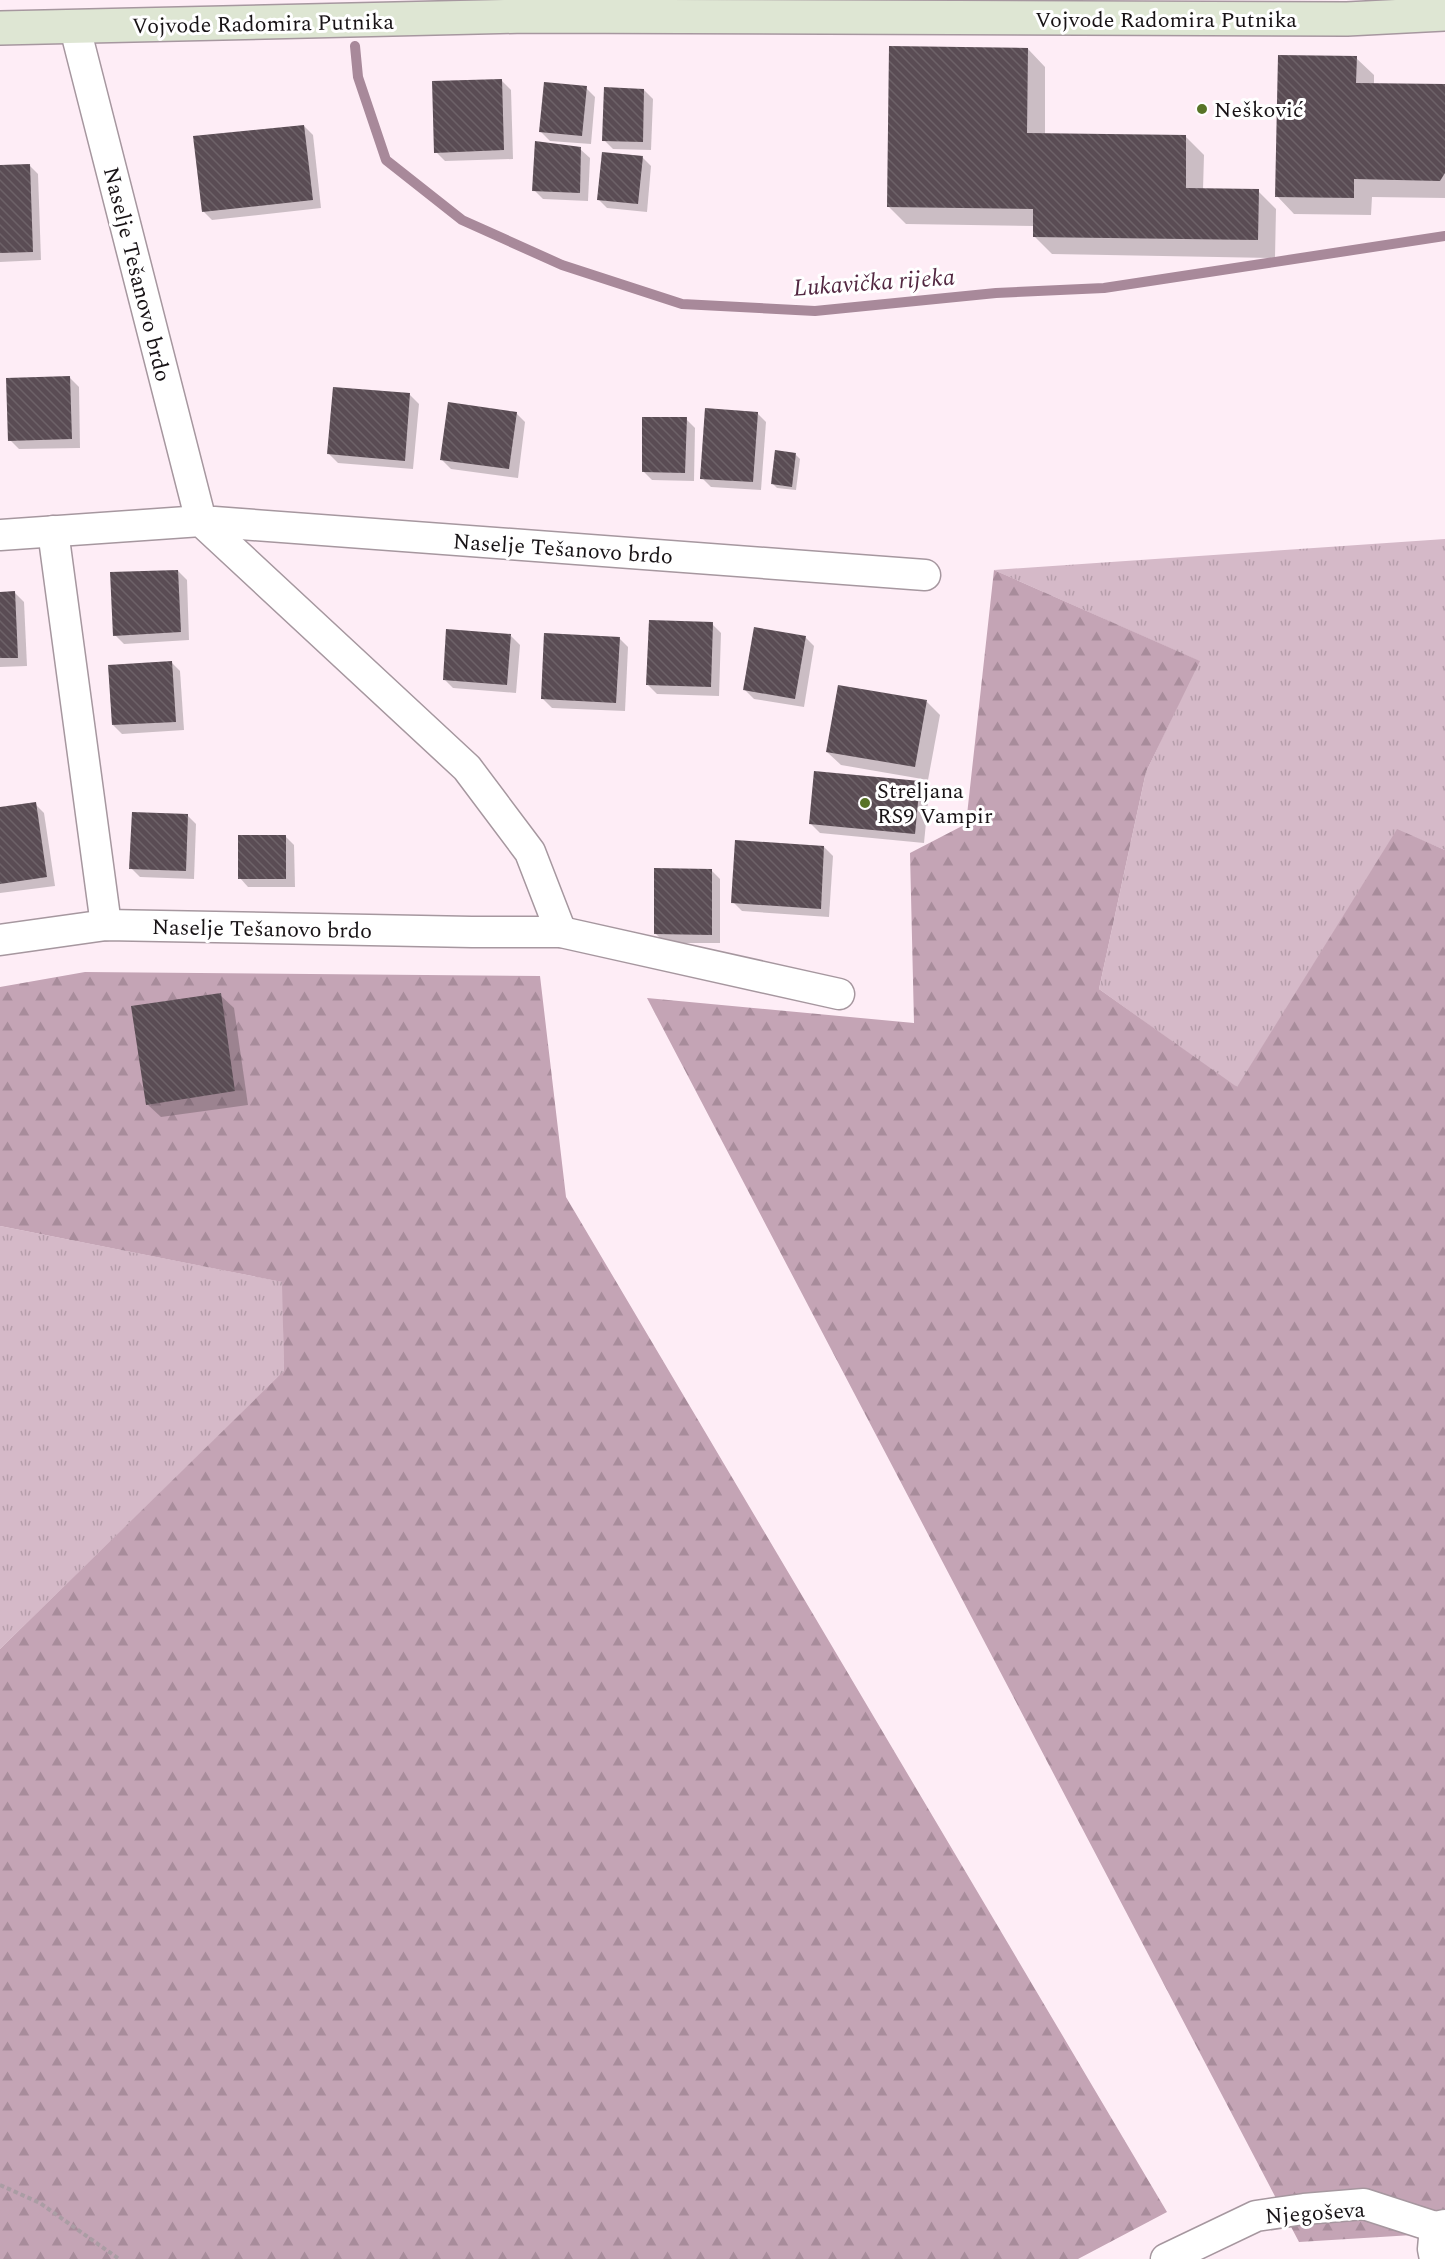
<svg xmlns="http://www.w3.org/2000/svg" width="1445" height="2259" viewBox="0 0 1445 2259" font-family="Spectral,serif">
<style>
.grass{fill:url(#grass-tufts)}
.forest{fill:url(#forest-firs)}
.shadow{fill:#0003}
.lines{fill:none;stroke-linecap:round;stroke-linejoin:round}
.stream{stroke:#a8899a;stroke-width:10}
.building{fill:url(#building-back-hatch)}
.street-casing{stroke:#a6979f;stroke-width:33}
.secondary-casing{stroke:#a6979f;stroke-width:36}
.path{stroke:#aa9da4;stroke-width:4;stroke-dasharray:4.5 3;stroke-linecap:butt}
.street{stroke:#fff;stroke-width:30}
.secondary{stroke:#dee6d3;stroke-width:33}
.poi-dot{fill:#587327;stroke:#fff;stroke-width:2}
.labels{text-anchor:middle;stroke-width:6;stroke-linejoin:round;paint-order:stroke}
.street-label{font-size:22px;fill:#181316;stroke:#fff}
.poi-label{font-size:22px;fill:#181316;stroke:#fff;text-anchor:start}
.water-label{font-size:24px;font-style:italic;fill:#532842;stroke:#fff}
</style>
<defs>
<pattern id="grass-tufts" width="24" height="20" patternUnits="userSpaceOnUse" patternTransform="scale(1.5)"><rect width="24" height="20" fill="#d5b9c8"/><path d="M3 7l-1-3M5 7V3M7 7l1-3M15 17l-1-3M17 17v-4M19 17l1-3" fill="none" stroke="#b69eab"/></pattern>
<pattern id="forest-firs" width="22" height="20" patternUnits="userSpaceOnUse" patternTransform="scale(1.5)"><rect width="22" height="20" fill="#c4a4b5"/><path d="M5 1l3.5 6h-7zM16 11l3.5 6h-7z" fill="#a88c9b"/></pattern>
<pattern id="building-back-hatch" width="6" height="6" patternUnits="userSpaceOnUse" patternTransform="scale(1.5)"><rect width="6" height="6" fill="#5a4c54"/><path d="M-1 5l2 2M0 0l6 6M5-1l2 2" fill="none" stroke="#6d6268"/></pattern>
</defs>
<rect width="100%" height="100%" fill="#feedf6"/>
<g class="grass">
<polygon points="1445,539 1445,850 1397,830 1237,1088 1099,989 1146,772 1199,661 994,570"/>
<polygon points="0,1226 283,1282 284,1372 0,1649"/>
</g>
<g class="forest">
<polygon points="994,570 1200,661 1146,772 1099,989 1237,1087 1397,829 1445,850 1445,2233 1299,2242 647,998 914,1023 910,853 966,824"/>
<polygon points="85,972 540,976 566,1197 1167,2212 1078,2259 0,2259 0,1649 284,1371 282,1282 0,1226 0,987"/>
</g>
<g class="shadow">
<polygon points="1028,49 1045,67 1045,134 1186,137 1204,155 1203,190 1258,191 1276,209 1275,258 1052,254 1034,236 1034,226 906,224 888,206"/>
<polygon points="1356,58 1374,75 1374,85 1445,86 1445,198 1372,197 1371,215 1294,214 1277,196"/>
<polygon points="502,81 511,90 513,159 445,161 436,152"/>
<polygon points="586,88 595,97 591,144 550,141 541,132"/>
<polygon points="644,90 653,99 651,150 613,149 604,140"/>
<polygon points="304,126 313,135 321,208 212,220 203,211"/>
<polygon points="580,149 590,158 588,201 543,199 534,190"/>
<polygon points="642,157 651,166 647,212 607,208 598,199"/>
<polygon points="29,165 38,174 41,260 0,262 0,166"/>
<polygon points="70,378 79,387 80,448 19,449 10,440"/>
<polygon points="410,395 419,404 413,469 338,463 329,454"/>
<polygon points="516,413 525,422 518,478 451,469 442,460"/>
<polygon points="757,413 766,422 761,490 711,487 702,478"/>
<polygon points="686,419 695,428 694,481 652,480 643,471"/>
<polygon points="796,455 800,459 796,490 777,488 773,484"/>
<polygon points="178,571 187,580 189,640 124,644 115,635"/>
<polygon points="0,593 15,593 24,602 27,666 0,667"/>
<polygon points="712,624 721,633 719,696 657,694 648,685"/>
<polygon points="511,636 520,645 516,693 453,688 444,679"/>
<polygon points="805,637 814,646 804,707 754,699 745,690"/>
<polygon points="619,638 628,647 625,711 552,708 543,699"/>
<polygon points="171,662 180,671 184,730 122,734 113,725"/>
<polygon points="926,701 940,715 928,780 841,765 827,752"/>
<polygon points="920,783 929,792 924,843 820,833 811,824"/>
<polygon points="35,804 44,813 55,886 0,893 0,809"/>
<polygon points="187,815 196,824 194,879 140,877 131,868"/>
<polygon points="285,836 294,845 295,887 248,887 240,878"/>
<polygon points="824,847 833,856 829,917 742,911 733,902"/>
<polygon points="711,870 720,879 720,943 665,943 656,934"/>
<polygon points="220,995 234,1008 248,1105 161,1117 147,1104"/>
</g>
<g class="lines">
<polyline class="stream" points="355,46 358,77 386,160 462,220 562,265 682,304 815,311 996,293 1104,288 1445,236"/>
</g>
<g class="building">
<polygon points="889,46 1028,48 1027,133 1186,135 1186,188 1259,189 1258,240 1033,237 1033,209 887,207"/>
<polygon points="1278,55 1357,56 1356,83 1445,84 1445,173 1440,181 1354,179 1354,198 1275,197"/>
<polygon points="502,79 504,150 434,153 432,81"/>
<polygon points="544,82 587,86 582,136 539,132"/>
<polygon points="604,87 644,89 643,142 602,141"/>
<polygon points="304,125 313,200 202,212 193,136"/>
<polygon points="535,141 581,147 580,193 532,191"/>
<polygon points="602,152 643,156 638,204 597,200"/>
<polygon points="30,164 33,252 0,253 0,165"/>
<polygon points="70,376 72,439 8,441 6,378"/>
<polygon points="333,387 410,393 405,461 327,454"/>
<polygon points="448,402 517,412 509,469 440,460"/>
<polygon points="705,408 758,412 753,482 700,479"/>
<polygon points="642,417 687,417 685,473 642,472"/>
<polygon points="775,450 796,453 792,487 771,484"/>
<polygon points="178,570 181,632 113,636 110,572"/>
<polygon points="15,591 18,658 0,658 0,592"/>
<polygon points="649,620 713,622 711,687 646,685"/>
<polygon points="754,627 806,636 795,699 743,690"/>
<polygon points="446,629 511,634 507,685 443,680"/>
<polygon points="544,633 620,637 616,703 541,699"/>
<polygon points="172,661 176,722 112,725 108,665"/>
<polygon points="838,685 927,700 915,767 826,752"/>
<polygon points="814,771 920,781 915,834 809,824"/>
<polygon points="36,802 47,877 0,884 0,807"/>
<polygon points="132,812 188,814 186,871 129,869"/>
<rect x="238" y="835" width="48" height="44"/>
<polygon points="735,840 824,846 821,909 731,903"/>
<polygon points="654,868 712,869 712,935 654,934"/>
<polygon points="221,993 235,1091 146,1105 131,1006"/>
</g>
<g class="lines">
<g class="street-casing">
<g id="street">
<polyline points="75,28 201,521 925,575"/>
<polyline points="53,531 106,925"/>
<polyline points="0,535 201,521 467,768 530,852 561,932 472,932 106,925 0,940"/>
<polyline points="561,932 839,994"/>
<polyline points="1166,2259 1256,2216 1304,2209 1364,2204 1435,2227 1445,2225"/>
<polyline points="1435,2259 1433,2249 1435,2227"/>
</g>
</g>
<g class="secondary-casing">
<polyline id="secondary" points="0,28 526,16 1347,19 1445,14"/>
</g>
<polyline class="path" points="0,2185 40,2203 119,2259"/>
<use href="#street" class="street"/>
<use href="#secondary" class="secondary"/>
</g>
<g class="poi-dot">
<circle cx="1202" cy="109" r="6"/>
<circle cx="865" cy="803" r="6"/>
</g>
<g class="labels">
<g class="street-label">
<text x="1166" y="27">Vojvode Radomira Putnika</text>
<text transform="translate(263 23) rotate(-1)" y="8">Vojvode Radomira Putnika</text>
<text transform="translate(138 274) rotate(76)" y="8">Naselje Tešanovo brdo</text>
<text transform="translate(563 548) rotate(4)" y="8">Naselje Tešanovo brdo</text>
<text transform="translate(262 928) rotate(1)" y="8">Naselje Tešanovo brdo</text>
<text transform="translate(1315 2212) rotate(-4)" y="8">Njegoševa</text>
</g>
<g class="poi-label">
<text x="1214" y="117">Nešković</text>
<text x="877" y="798">Streljana<tspan x="877" dy="25">RS9 Vampir</tspan></text>
</g>
<g class="water-label">
<text transform="translate(874 282) rotate(-4)" y="8">Lukavička rijeka</text>
</g>
</g>
</svg>
